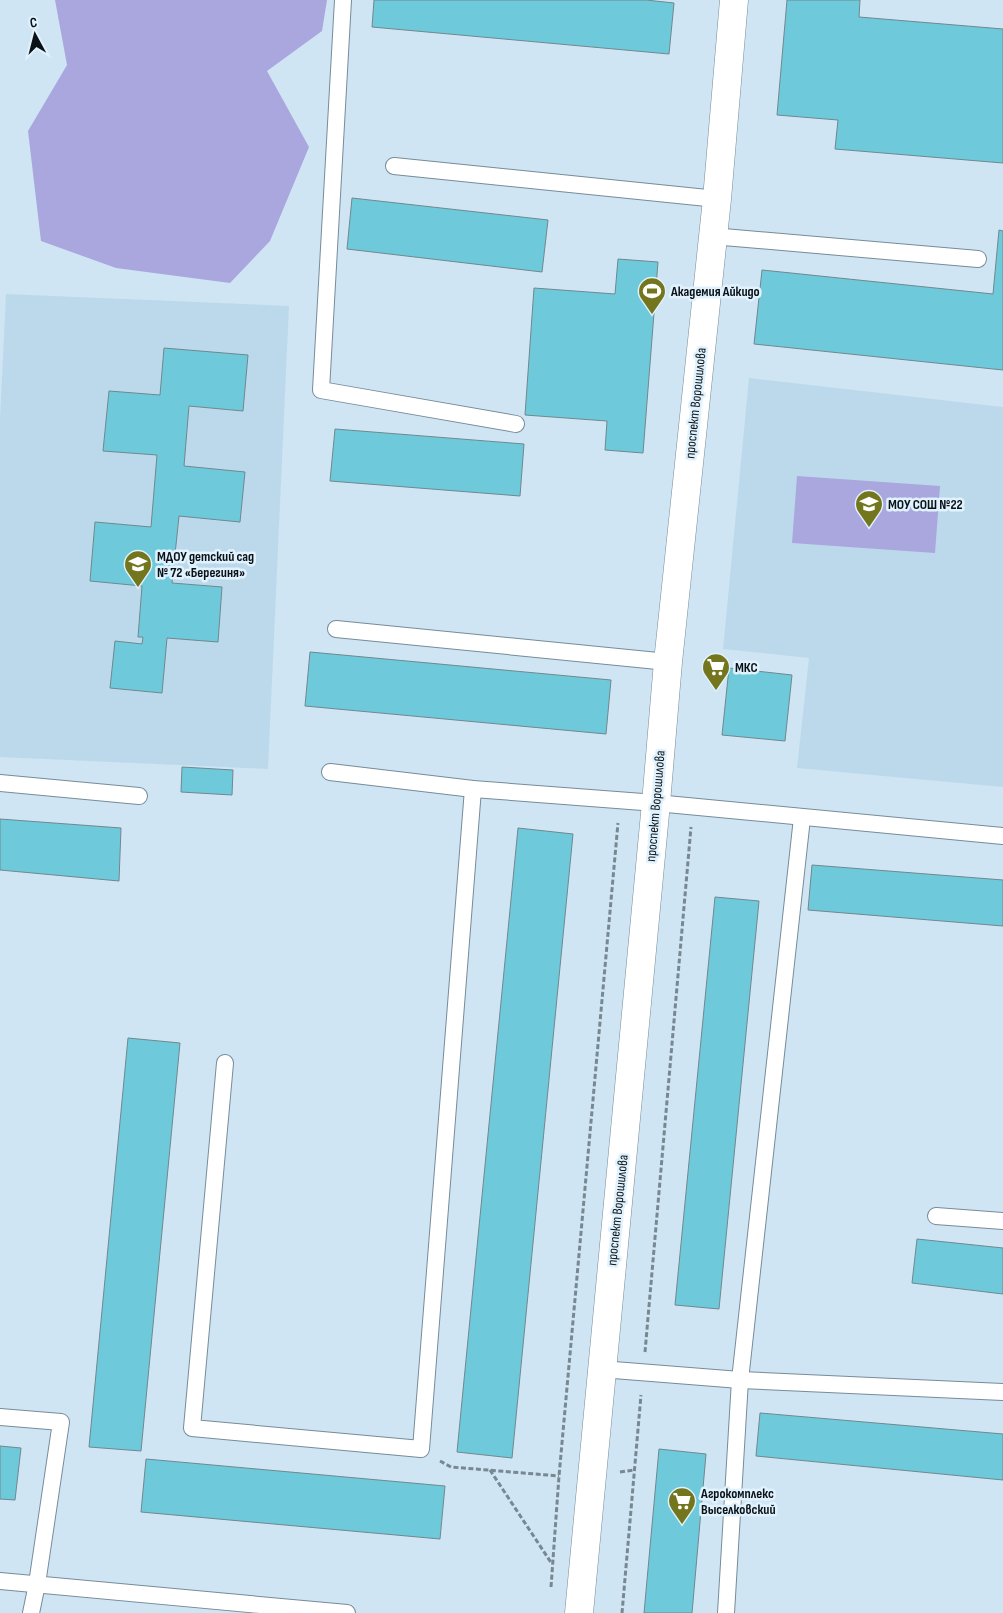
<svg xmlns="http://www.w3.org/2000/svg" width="1003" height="1613" viewBox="0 0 1003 1613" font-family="'Sofia Sans Condensed',sans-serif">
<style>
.built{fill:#bcd9ec}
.green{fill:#aaa7de}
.building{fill:#6ecadb;stroke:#6f888e}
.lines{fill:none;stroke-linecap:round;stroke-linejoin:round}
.service-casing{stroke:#778b99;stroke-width:18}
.tertiary-casing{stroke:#778b99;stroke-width:29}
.path{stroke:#788892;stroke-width:3;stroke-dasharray:5 2.5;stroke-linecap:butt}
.service{stroke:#fff;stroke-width:16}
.tertiary{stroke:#fff;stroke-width:28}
.labels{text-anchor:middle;stroke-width:5;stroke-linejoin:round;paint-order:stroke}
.poi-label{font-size:14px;font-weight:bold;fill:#0b1217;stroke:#e0f2fd;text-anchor:start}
.street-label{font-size:14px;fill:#0b1217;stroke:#e0f2fd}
</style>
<rect width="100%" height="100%" fill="#cfe5f3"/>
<g class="built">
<polygon points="6,294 289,306 268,769 0,757 0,419"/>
<polygon points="749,378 1003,407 1003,787 797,768 809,658 723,649"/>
</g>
<g class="green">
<polygon points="55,0 327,0 322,31 267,71 309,147 270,241 230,283 116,268 41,241 28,131 67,65"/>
<polygon points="797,476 940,486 935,553 792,543"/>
</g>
<g class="building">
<polygon points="374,0 646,0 674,3 669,54 372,27"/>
<polygon points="787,0 860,0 859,17 1003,29 1003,163 835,149 838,120 777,115"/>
<polygon points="352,198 548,220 542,272 347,249"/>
<polygon points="999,230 1003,231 1003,370 754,344 762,270 993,294"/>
<polygon points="618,259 658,262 643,453 605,450 607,421 525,415 534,288 615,294"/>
<polygon points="164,348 248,355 243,411 189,406 184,466 245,472 240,522 179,516 172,583 222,587 218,642 167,638 162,693 110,688 115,641 142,644 143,637 138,637 142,586 90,581 95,522 151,527 157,455 103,451 109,391 160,395"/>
<polygon points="335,429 524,444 520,496 330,481"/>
<polygon points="310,652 611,680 606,734 305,706"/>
<polygon points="729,668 792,675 785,741 722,735"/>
<polygon points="182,767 233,770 232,795 181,792"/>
<polygon points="0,819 121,828 119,881 0,870"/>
<polygon points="518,828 573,834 512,1458 457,1452"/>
<polygon points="812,865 1003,880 1003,926 808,910"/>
<polygon points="715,897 759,901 719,1309 675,1305"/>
<polygon points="128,1038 180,1043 141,1451 89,1447"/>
<polygon points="917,1239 1003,1248 1003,1294 912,1283"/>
<polygon points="760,1413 1003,1434 1003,1480 756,1456"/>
<polygon points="0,1446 21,1448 15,1500 0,1499"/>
<polygon points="659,1449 706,1454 692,1613 644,1613"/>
<polygon points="146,1459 445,1486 440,1539 141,1512"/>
</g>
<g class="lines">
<g class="service-casing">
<g id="service">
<polyline points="343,0 321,390 516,424"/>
<polyline points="394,166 717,199"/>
<polyline points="712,236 978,259"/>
<polyline points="336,629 668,662"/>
<polyline points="330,772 473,789 656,803 1003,836"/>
<polyline points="0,783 139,796"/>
<polyline points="225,1063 192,1428 421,1449 473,789"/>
<polyline points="936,1216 1003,1221"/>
<polyline points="601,1369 740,1380 1003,1392"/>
<polyline points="0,1417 61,1422 37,1584 31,1613"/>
<polyline points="0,1581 347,1613"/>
<polyline points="726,1613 740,1380 802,818"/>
</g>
</g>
<g class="tertiary-casing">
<polyline id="tertiary" points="579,1613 656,803 668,662 717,199 734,0"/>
</g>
<g class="path">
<polyline points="645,1352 691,827"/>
<polyline points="440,1461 451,1467 559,1476"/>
<polyline points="490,1470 552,1564"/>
<polyline points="620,1472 634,1470"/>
<polyline points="551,1587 559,1476 618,823"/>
<polyline points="622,1613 641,1395"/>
</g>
<use href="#service" class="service"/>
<use href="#tertiary" class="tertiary"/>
</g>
<defs>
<g id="stadium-pin" transform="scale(1.4375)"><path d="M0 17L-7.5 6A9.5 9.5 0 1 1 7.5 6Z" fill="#74761d" stroke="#e0f2fd"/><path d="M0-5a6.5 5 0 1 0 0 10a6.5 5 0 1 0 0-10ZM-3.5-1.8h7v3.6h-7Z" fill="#fff"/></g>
<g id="school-pin" transform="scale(1.4375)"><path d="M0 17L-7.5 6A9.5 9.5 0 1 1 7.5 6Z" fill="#74761d" stroke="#e0f2fd"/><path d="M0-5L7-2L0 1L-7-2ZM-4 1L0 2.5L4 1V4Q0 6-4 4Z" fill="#fff"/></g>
<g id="supermarket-pin" transform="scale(1.4375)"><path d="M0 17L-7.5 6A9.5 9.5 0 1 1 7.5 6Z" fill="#74761d" stroke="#e0f2fd"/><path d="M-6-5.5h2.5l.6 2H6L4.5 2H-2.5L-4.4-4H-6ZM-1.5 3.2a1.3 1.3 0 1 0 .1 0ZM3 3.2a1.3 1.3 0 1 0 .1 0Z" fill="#fff"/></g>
</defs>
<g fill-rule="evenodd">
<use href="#stadium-pin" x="652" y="291"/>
<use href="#school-pin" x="869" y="504"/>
<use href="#school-pin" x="138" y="564"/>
<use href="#supermarket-pin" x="716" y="667"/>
<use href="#supermarket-pin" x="682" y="1501"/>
</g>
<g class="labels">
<g class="poi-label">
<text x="671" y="296">Академия Айкидо</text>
<text x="888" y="509">МОУ СОШ №22</text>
<text x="157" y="561">МДОУ детский сад<tspan x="157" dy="16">№ 72 «Берегиня»</tspan></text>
<text x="735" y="672">МКС</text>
<text x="701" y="1498">Агрокомплекс<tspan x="701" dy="16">Выселковский</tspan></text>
</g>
<g class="street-label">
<text transform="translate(695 403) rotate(-84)" y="5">проспект Ворошилова</text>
<text transform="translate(655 806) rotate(-85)" y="5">проспект Ворошилова</text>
<text transform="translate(617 1210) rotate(-84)" y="5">проспект Ворошилова</text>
</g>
</g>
<g transform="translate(35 35) rotate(353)" stroke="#e0f2fd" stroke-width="4" paint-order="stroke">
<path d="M0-4L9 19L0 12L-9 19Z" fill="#0b1217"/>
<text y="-8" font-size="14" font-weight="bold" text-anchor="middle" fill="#0b1217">С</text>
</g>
</svg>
